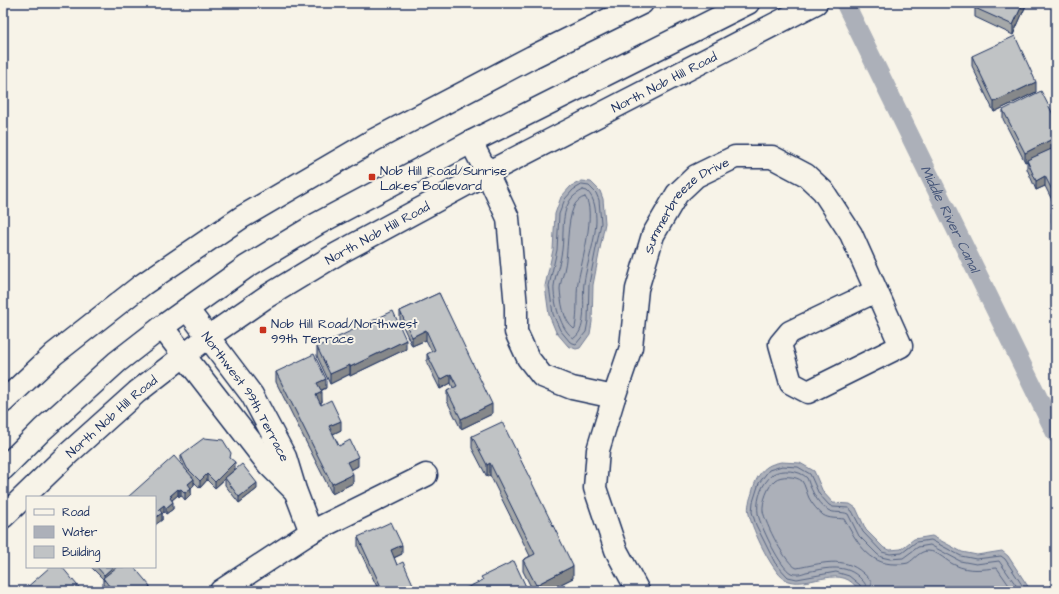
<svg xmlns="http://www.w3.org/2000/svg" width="1059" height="594" viewBox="0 0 1059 594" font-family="'Architects Daughter',sans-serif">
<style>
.water{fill:#acb0b9;stroke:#727c95}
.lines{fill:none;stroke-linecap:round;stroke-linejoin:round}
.shore{stroke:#556382;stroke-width:1}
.canal{stroke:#acb0b9;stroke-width:19}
.minor-casing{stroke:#1b2f5e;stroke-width:25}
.major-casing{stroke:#1b2f5e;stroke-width:25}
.minor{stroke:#f7f3e8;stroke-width:22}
.major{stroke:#f7f3e8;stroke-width:22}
.wall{fill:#a5a8a9;stroke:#1b2f5e}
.shaded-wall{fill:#86888a;stroke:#1b2f5e}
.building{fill:#c0c3c5;stroke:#1b2f5e}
.poi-dot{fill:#c8321e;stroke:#f7f3e8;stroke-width:1.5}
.labels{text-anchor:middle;stroke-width:4;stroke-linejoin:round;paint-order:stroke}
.street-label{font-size:13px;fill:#1b2f5e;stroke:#f7f3e8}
.poi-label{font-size:13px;fill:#1b2f5e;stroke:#f7f3e8;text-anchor:start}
.water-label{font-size:14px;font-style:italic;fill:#465679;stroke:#f7f3e8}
</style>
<rect width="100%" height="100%" fill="#f7f3e8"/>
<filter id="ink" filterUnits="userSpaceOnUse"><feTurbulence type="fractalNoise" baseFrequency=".025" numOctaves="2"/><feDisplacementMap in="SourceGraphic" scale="8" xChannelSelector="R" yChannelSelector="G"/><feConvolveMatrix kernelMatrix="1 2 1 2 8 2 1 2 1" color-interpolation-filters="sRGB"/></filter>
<g filter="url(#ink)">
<g class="water">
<polygon points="582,181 591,182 600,191 603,199 605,223 593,285 592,322 590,334 580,348 576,349 568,346 556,332 549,315 545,286 553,250 555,214 561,197 571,186"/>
<path d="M781,462l19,1 14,8 9,21 10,11 17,1 6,4 10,22 18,18 6,2 11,-1 13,-10 18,-3 30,16 15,3 25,-4 6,5 23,35h-172c-17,-29 -47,-3 -71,-10 -14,-4 -36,-52 -39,-67 -2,-7 1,-15 3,-21 2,-9 6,-20 15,-26 4,-3 10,-4 14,-5z"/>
</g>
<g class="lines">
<g class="shore">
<polygon points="582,185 589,186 596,193 599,200 601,223 589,284 588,321 586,332 576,344 570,342 560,330 553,314 549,286 557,250 559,214 565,199 573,190"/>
<path d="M583,190l4,1c8,7 9,20 9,31 -1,20 -9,41 -12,61 -2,15 4,46 -10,55 -13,-6 -21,-38 -20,-52 1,-12 7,-24 8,-36 2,-15 -1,-34 7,-48 3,-6 9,-9 14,-12z"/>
<path d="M585,197c12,13 -4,67 -7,85 -2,15 0,30 -3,46l-1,1c-11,-8 -13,-28 -14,-40 0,-6 3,-13 4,-18 5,-20 2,-47 10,-65 2,-4 6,-8 11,-9z"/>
<polyline points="862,591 860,585 849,576 836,572 797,579 788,577 775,563 756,525 752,512 753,502 759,483 769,470 782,466 798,467 810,474 819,494 829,505 833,507 848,508 852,511 863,532 882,552 890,554 902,553 916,542 931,540 961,556 976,559 1001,556 1005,559 1026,591"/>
<path d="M867,591c0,-7 -4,-10 -9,-15 -15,-13 -35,-7 -52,-4 -5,2 -10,3 -15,1 -11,-6 -28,-43 -32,-55 -3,-10 -1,-25 6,-35 2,-2 5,-7 8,-9 8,-5 27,-4 34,4 1,2 2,6 3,8 4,9 9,19 18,24 6,4 14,1 20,4l11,22 18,18 4,3 9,2 13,-1 15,-11 12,-2 30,16 16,3 23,-3 21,30"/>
<path d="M873,591c0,-8 -4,-13 -10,-18 -20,-18 -43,-9 -66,-5 -11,-3 -32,-45 -34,-57 -1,-9 5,-25 12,-31 6,-5 21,-4 27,1 3,4 5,13 7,17 3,6 9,13 14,17 6,4 14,3 21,4 12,21 24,46 52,45 4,0 8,0 12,-1 7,-4 11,-12 20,-12 10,0 19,11 27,14 14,7 28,4 42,3l16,23"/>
</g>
<path class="canal" id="s1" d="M845,3l211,431"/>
<g class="minor-casing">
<g id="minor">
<polyline points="471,142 487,173 508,218 516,307 516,332 528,358 542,376 572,388 614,397"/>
<path id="s2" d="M187,309l65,86 33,62 10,33 16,42"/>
<polyline points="162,327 269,465 294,490"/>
<polyline points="3,402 54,354 142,285 242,217 374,140 532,57 642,3"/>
<polyline points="221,591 311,532 426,475"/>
<path id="s3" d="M638,591l-22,-41 -21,-62 3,-38 16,-53 17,-50 6,-58 16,-54 24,-41 19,-18 39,-19h37l34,18 17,16 28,43 50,112 -93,46 -17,-9 -11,-39 10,-12 86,-41"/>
</g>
</g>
<g class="major-casing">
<g id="major">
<polyline points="3,469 42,430 117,362 162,327 246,267 317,224 471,142 748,3"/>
<path id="s4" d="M3,517l65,-63 69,-62 71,-55 58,-40 71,-43 150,-81 329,-170"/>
</g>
</g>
<use href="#minor" class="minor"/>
<use href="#major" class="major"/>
</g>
<g class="wall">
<polygon points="1027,3 1013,35 975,17 975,8"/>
<polygon points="972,56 1036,92 994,112 972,66"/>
<polygon points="1003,110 1056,147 1056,198 1052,200 1045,186 1036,190 1027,169 1027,161 1025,162 1003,119"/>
<polygon points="1056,211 1056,231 1052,222 1052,213"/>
<polygon points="439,293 492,414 461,429 447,401 447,391 453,388 451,383 440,389 427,363 427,354 432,352 426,340 412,346 400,320 400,311"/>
<polygon points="317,347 406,349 350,376 350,374 330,384 317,356"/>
<polygon points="276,372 326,388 321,391 322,402 320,402 341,430 333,434 339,446 358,466 351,470 353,483 332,494 276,382"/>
<polygon points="472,436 573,578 547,591 533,591 523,571 523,560 530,556 490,475 487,477 472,448"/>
<polygon points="181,455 231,459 235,469 227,476 257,489 239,503 225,485 225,479 215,488 207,480 200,488 194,482 194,485 191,488 191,494 185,500 181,495 179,497 178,495 172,500 173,509 166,514 164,512 162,514 162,520 155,497 184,467 181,461"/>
<polygon points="358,537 402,554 394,558 397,565 416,591 379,591 358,547"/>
<polygon points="91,567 134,567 150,591 108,591 103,585 103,579"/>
</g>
<g class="shaded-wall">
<polygon points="1023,3 1027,3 1013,35 1013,25"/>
<polygon points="1036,82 1036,92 994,112 994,102"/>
<polygon points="1056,137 1056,147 1025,162 1025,153"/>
<polygon points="1045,176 1045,186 1036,190 1036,181"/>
<polygon points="1056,188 1056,198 1052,200 1052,190"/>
<polygon points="426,330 426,340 412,346 412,337"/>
<polygon points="406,340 406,349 350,376 350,367"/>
<polygon points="350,365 350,374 330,384 330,374"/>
<polygon points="451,374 451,383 440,389 440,380"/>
<polygon points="326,379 326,388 317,392 317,383"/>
<polygon points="322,392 322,402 316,404 316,395"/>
<polygon points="492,404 492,414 461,429 461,419"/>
<polygon points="341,421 341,430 329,436 329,426"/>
<polygon points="358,457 358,466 347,472 347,462"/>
<polygon points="235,462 235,469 215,488 215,482"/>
<polygon points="490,463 490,475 487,477 487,465"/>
<polygon points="207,474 207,480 200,488 200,481"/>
<polygon points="353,474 353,483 332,494 332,484"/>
<polygon points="194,479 194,485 191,488 191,494 185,500 185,493 188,484"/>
<polygon points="257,483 257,489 239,503 239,497"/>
<polygon points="178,489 178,495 172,500 172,503 170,505 170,496"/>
<polygon points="181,489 181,495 179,497 179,490"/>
<polygon points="173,502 173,509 166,514 166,508"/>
<polygon points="164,505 164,512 162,514 162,520 155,525 155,518 159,509"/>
<polygon points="402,545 402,554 391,559 391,550"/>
<polygon points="573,566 573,578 547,591 536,591 536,585"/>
<polygon points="113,567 120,567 104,581 104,575"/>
<polygon points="150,586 150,591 146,591"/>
</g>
<g class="building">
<polygon points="977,3 1023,3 1013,25 975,8"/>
<polygon points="1015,36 1036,82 994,102 972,56"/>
<polygon points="1041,91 1056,120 1056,137 1025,153 1003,110"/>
<polygon points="1056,147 1056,188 1052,190 1045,176 1036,181 1027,160"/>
<polygon points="1056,211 1056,221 1052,213"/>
<polygon points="439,293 492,404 461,419 447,391 457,386 451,374 440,380 427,354 435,350 426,330 412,337 400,311"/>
<polygon points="393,311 406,340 350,367 350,365 330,374 317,347"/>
<polygon points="314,354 326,379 317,383 322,392 316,395 321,405 331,400 341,421 329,426 339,446 350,440 358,457 347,462 353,474 332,484 276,372"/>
<polygon points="502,422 573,566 536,585 523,560 535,554 490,463 487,465 472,436"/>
<polygon points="204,438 223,440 231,453 230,458 235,462 215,482 207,474 200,481 187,468 181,455"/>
<polygon points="174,456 194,479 188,484 191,488 185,493 181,489 179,490 178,489 170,496 172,496 170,498 173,502 166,508 164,505 159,509 162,513 155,518 155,497 128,497"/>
<polygon points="242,464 257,483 239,497 225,478"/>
<polygon points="391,522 402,545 391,550 397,565 403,562 416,591 383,591 358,537"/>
<polygon points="514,561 528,591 460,591 483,580 481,577"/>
<polygon points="50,567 62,567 82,591 27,591 25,589"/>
<polygon points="97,567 113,567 104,575"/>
<polygon points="117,567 134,567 150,586 146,591 113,591 103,578"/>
</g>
</g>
<g class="poi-dot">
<rect x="368" y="173" width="8" height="8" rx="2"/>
<rect x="259" y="326" width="8" height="8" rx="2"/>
</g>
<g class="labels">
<g class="street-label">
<text dy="5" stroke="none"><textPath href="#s4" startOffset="796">North Nob Hill Road</textPath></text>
<text dy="5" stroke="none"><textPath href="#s3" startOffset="418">Summerbreeze Drive</textPath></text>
<text dy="5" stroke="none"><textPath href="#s4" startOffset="472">North Nob Hill Road</textPath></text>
<text dy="5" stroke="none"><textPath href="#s2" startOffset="106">Northwest 99th Terrace</textPath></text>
<text dy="5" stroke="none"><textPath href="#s4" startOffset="148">North Nob Hill Road</textPath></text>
</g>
<g class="poi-label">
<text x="380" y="175">Nob Hill Road/Sunrise<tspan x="380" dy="15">Lakes Boulevard</tspan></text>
<text x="271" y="328">Nob Hill Road/Northwest<tspan x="271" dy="15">99th Terrace</tspan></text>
</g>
<g class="water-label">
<text dy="5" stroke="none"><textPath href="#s1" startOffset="240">Middle River Canal</textPath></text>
</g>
</g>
<rect width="1059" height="594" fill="none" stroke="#f7f3e8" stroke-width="16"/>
<rect x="8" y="8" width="1043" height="578" fill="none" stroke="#1b2f5e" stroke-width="1.5" filter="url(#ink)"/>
<rect x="26" y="496" width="130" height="72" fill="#f7f3e8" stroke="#9fa5b1"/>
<rect x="34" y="509" width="20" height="6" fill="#f7f3e8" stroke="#9fa5b1"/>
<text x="62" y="516" font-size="12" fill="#1b2f5e">Road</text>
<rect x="34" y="526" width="20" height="12" fill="#acb0b9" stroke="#9fa5b1"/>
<text x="62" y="536" font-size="12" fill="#1b2f5e">Water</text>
<rect x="34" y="546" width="20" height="12" fill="#c0c3c5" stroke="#9fa5b1"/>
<text x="62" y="556" font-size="12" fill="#1b2f5e">Building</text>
</svg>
